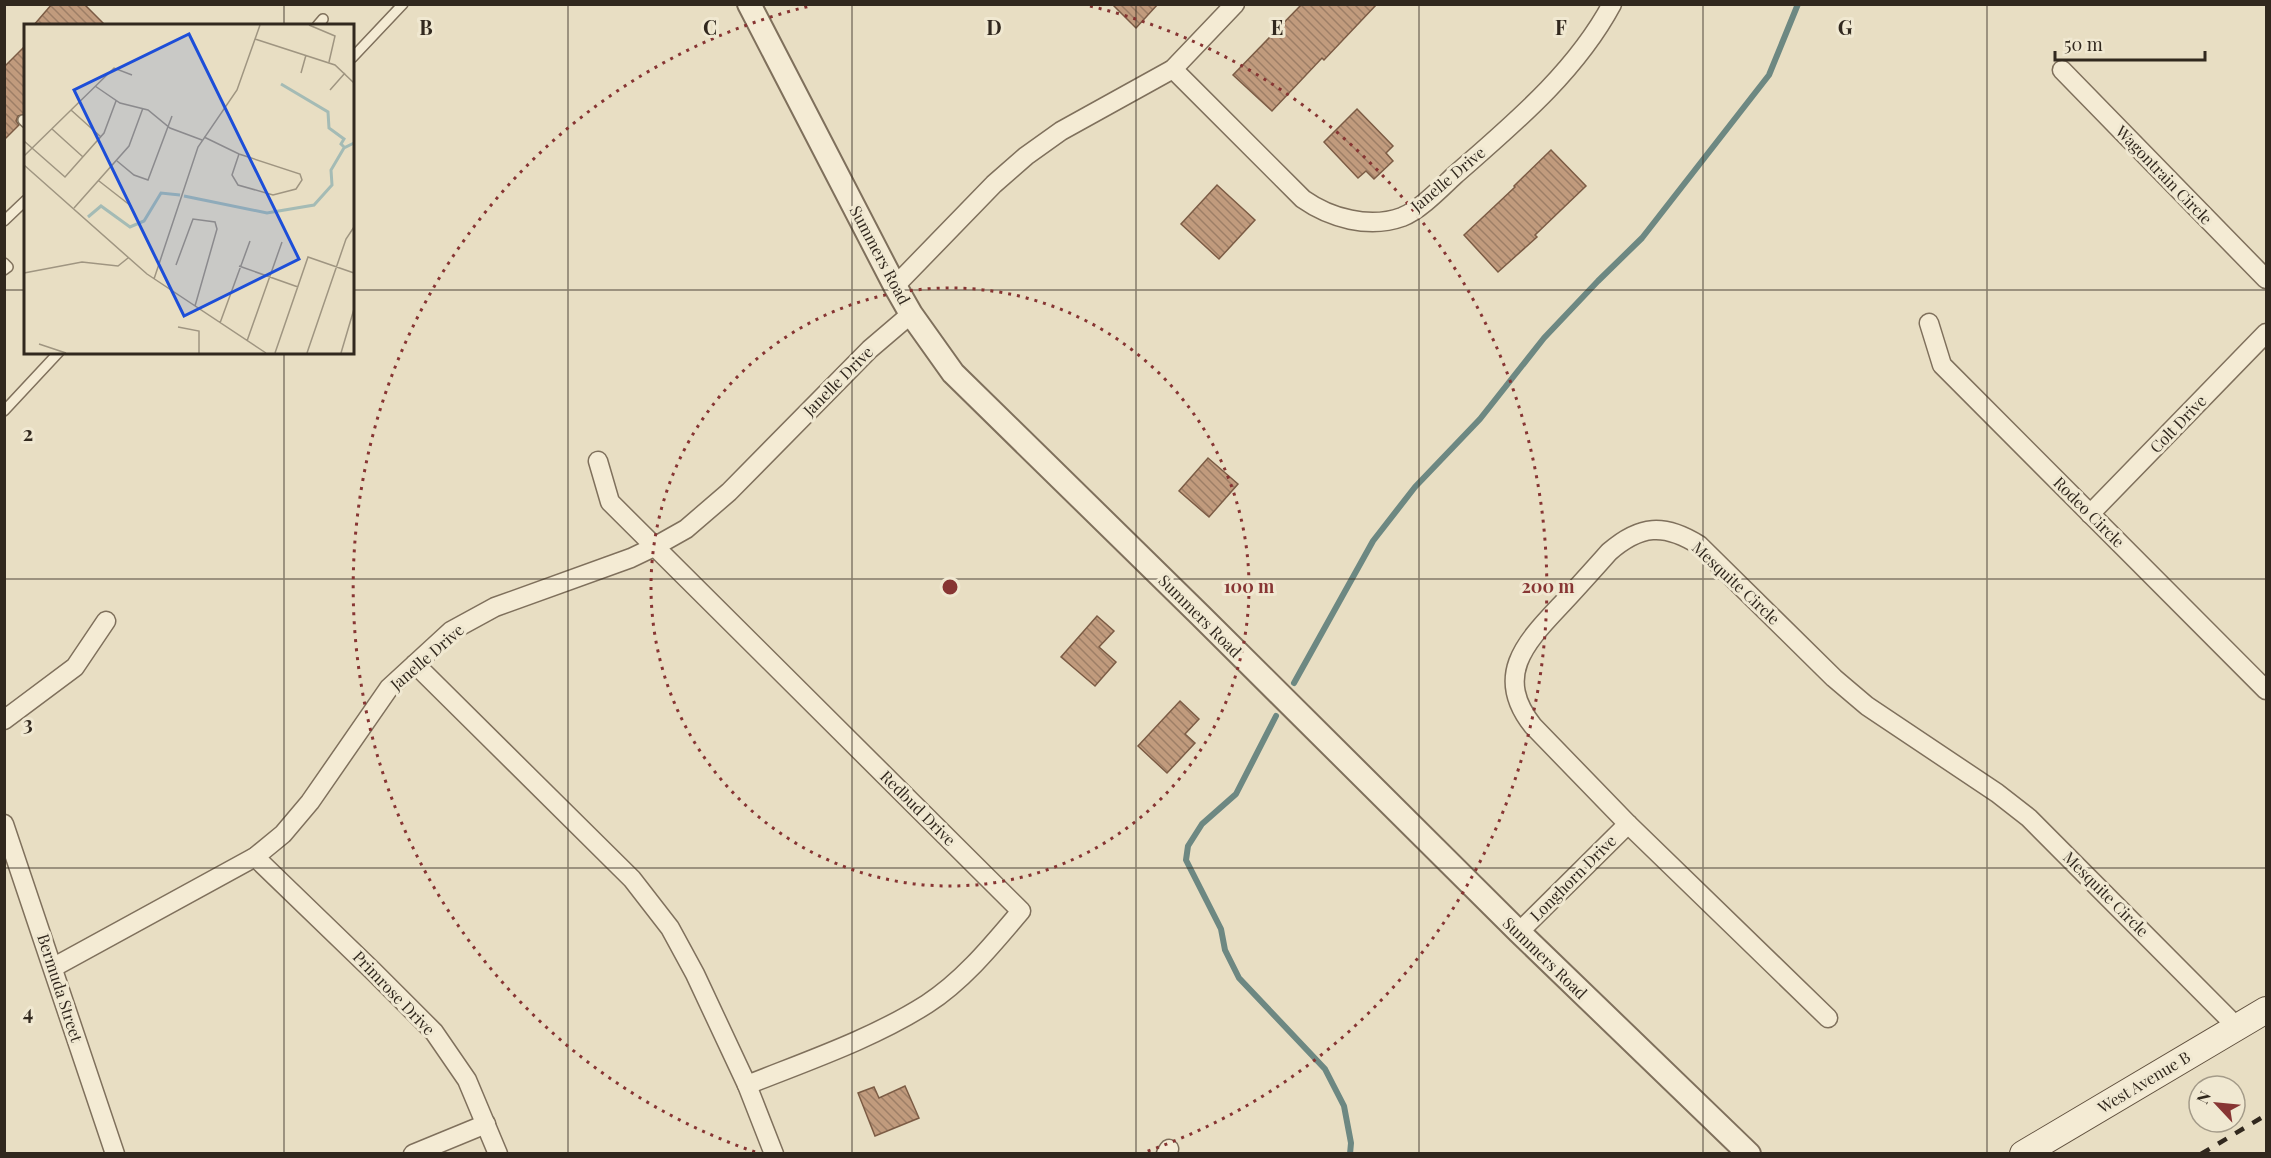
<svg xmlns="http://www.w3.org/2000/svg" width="2271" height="1158" viewBox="0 0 2271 1158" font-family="'Playfair Display',serif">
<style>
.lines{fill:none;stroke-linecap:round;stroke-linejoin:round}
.stream{stroke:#6d8882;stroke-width:6}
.building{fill:url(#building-back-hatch);stroke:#7c5c45;stroke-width:1.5}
.service-casing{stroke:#7f705c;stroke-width:12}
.minor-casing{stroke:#7f705c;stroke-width:21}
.tertiary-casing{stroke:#7f705c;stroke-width:26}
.secondary-casing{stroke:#61513f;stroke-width:28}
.service{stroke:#f4ebd4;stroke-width:9}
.minor{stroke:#f4ebd4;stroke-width:18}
.tertiary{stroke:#f4ebd4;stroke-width:22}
.secondary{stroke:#f4ebd4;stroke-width:26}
.rail{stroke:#31281e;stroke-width:4.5;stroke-dasharray:10 10;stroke-linecap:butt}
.grid{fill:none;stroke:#31281e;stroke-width:1.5;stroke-opacity:0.55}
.ring{fill:none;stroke:#873533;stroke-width:3;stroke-dasharray:3 6}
.labels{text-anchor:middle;stroke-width:6;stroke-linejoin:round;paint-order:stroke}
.street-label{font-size:16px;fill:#31281e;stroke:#f0e8d1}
.inset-river{fill:none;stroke:#a4bbb5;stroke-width:3}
.inset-road{fill:none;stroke:#9f9581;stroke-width:1.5}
.view{fill:#1d4ed8;fill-opacity:0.15;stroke:#1d4ed8;stroke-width:3}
.inset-edge{fill:none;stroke:#31281e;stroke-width:3}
.grid-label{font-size:20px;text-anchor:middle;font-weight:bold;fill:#31281e;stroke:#f0e8d1;stroke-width:6;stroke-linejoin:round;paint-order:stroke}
.centre{fill:#873533;stroke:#f0e8d1;stroke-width:3}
.ring-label{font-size:18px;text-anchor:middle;font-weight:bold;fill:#873533;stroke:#f0e8d1;stroke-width:6;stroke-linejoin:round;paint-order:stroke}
</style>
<defs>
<pattern id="building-back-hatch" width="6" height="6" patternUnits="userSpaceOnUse" patternTransform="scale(1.5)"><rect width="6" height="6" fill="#c19b7d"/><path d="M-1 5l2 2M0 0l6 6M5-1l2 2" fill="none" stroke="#9d7e66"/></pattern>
</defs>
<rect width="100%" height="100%" fill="#e8dec3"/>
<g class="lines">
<g class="stream">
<polyline points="1294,683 1373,541 1415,487 1480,419 1544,338 1598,281 1642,238 1769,75 1798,4"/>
<polyline points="1276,716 1236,794 1202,824 1188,846 1186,860 1221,929 1225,950 1239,978 1325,1069 1344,1106 1351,1143 1350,1154"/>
</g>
</g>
<g class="building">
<polygon points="52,4 84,4 106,26 33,26"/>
<polygon points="1112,4 1158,4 1136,28"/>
<polygon points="1302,4 1377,4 1324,60 1322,58 1272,111 1233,75"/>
<polygon points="26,45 26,114 18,116 16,121 19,125 4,140 4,67"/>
<polygon points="1357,109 1393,146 1386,153 1393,161 1374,179 1366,171 1358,178 1324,142"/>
<polygon points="1551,150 1586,186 1535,235 1537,237 1498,272 1464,235 1515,187 1514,186"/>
<polygon points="1217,185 1255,220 1219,259 1181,224"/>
<polygon points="1208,458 1238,484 1209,517 1179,491"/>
<polygon points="1097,616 1114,631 1099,647 1116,662 1095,686 1061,657"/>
<polygon points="1180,701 1199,719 1185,734 1195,743 1167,773 1138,746"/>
<polygon points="905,1086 919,1118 875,1136 858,1093 874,1087 879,1098"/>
</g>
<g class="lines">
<g class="service-casing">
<g id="service">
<polyline points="317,26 323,19"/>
<polyline points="352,58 403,4"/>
<polyline points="23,120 26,123"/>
<polyline points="4,221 26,200"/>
<polyline points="4,263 8,267 4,270"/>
<polyline points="4,411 59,352"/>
</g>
</g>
<g class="minor-casing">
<g id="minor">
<path d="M1173,69l130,130c27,19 66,30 99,18 18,-7 39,-29 53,-42 58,-51 120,-102 157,-171"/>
<polyline points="2062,70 2266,279"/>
<polyline points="895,286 994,184 1026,156 1061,131 1173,69 1235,4"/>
<polyline points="1929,323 1942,365 2266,690"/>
<path d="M598,461l12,41 411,409c-28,33 -57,69 -94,93 -55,35 -120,57 -180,81"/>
<polyline points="2090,514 2266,333"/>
<polyline points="415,664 632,879 670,928 695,974 747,1085 774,1154"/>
<polyline points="4,720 75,667 106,621"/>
<polyline points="4,824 115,1154"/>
<polyline points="255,857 373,971 434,1032 467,1080 498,1154"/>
<polyline points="1519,932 1628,824"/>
<polyline points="54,967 255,857 283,834 310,802 389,688 451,631 495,607 631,558 654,547 686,529 729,492 870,349 911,314"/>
<path d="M1828,1018l-200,-194 -95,-98c-39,-49 -9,-82 26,-119 17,-18 33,-36 50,-55 31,-27 55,-29 90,-7l135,133 33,28 130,87 32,25 208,209"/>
<polyline points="413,1154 486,1124"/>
<polyline points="1166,1154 1169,1149"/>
</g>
</g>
<g class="tertiary-casing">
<polyline id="tertiary" points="749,4 895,286 911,314 953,373 1201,616 1519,932 1749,1154"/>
</g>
<g class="secondary-casing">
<polyline id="secondary" points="2023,1154 2266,1010"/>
</g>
<use href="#service" class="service"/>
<use href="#minor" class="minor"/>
<use href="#tertiary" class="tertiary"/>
<use href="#secondary" class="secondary"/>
<polyline class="rail" points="2201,1154 2266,1115"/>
</g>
<path class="grid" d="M284,4v22M568,4v1150M852,4v1150M1136,4v1150M1419,4v1150M1703,4v1150M1987,4v1150M4,290h22M352,290h1914M284,352v802M4,579h2262M4,868h2262"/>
<g class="ring">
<circle cx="950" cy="587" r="299"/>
<path d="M755 1152A598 598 0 0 1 810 6M1090 6A598 598 0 0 1 1145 1152"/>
</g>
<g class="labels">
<g class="street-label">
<text transform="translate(2164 175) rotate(46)" y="6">Wagontrain Circle</text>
<text transform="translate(1448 179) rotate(-40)" y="6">Janelle Drive</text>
<text transform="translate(880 255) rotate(62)" y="6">Summers Road</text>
<text transform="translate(838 381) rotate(-45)" y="6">Janelle Drive</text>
<text transform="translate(2178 424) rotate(-46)" y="6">Colt Drive</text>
<text transform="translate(2089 512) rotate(45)" y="6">Rodeo Circle</text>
<text transform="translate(1736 583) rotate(43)" y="6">Mesquite Circle</text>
<text transform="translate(1200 616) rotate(45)" y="6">Summers Road</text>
<text transform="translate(427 657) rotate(-41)" y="6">Janelle Drive</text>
<text transform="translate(918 808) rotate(45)" y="6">Redbud Drive</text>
<text transform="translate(1573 878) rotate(-45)" y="6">Longhorn Drive</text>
<text transform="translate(2106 894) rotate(45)" y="6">Mesquite Circle</text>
<text transform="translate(1545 958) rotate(44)" y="6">Summers Road</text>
<text transform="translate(60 988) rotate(72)" y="6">Bermuda Street</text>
<text transform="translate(394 993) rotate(46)" y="6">Primrose Drive</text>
<text transform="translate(2144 1082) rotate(-31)" y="6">West Avenue B</text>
</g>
</g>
<g transform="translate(24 24)">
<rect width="330" height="330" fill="#e8dec3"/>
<path class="inset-river" d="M257,60l47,28 1,16 15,11 -3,5 3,3M160,172l83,17 47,-8 18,-20 -1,-15 13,-22 10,-5M64,193l13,-11 29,21 14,-6 17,-28 19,2"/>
<path class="inset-road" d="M285,1l26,11 -6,26M231,15l80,26 19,18M277,49l5,-18M71,62l25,17 28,7 22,18 32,12M306,66l15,-17M47,86l30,27M28,105l31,28M180,113l35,17 61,20 2,6 -6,9 -23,6 -35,-10 -6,-10 7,-21M0,117l41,36 39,-44 12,-32M0,132l90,-88 18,7M93,137l17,14 14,5 24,-64M0,141l123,109 119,79M75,157l32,25M50,184l55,-62 14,-38M152,241l17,-46 22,3 2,7 -22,77M215,242l59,21M0,249l58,-11 36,4 10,-8M130,255l44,-132 39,-57 23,-65M196,299l30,-82M154,303l21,4v22M223,317l35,-99M15,320l27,9M251,329l33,-96 46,16M283,329l39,-114 8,-12M317,329l13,-44"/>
<path class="view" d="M165,10l110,225 -115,57 -110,-226z"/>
<rect width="330" height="330" class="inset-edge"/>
</g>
<g class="grid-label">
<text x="426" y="35">B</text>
<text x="710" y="35">C</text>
<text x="994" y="35">D</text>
<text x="1277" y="35">E</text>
<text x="1561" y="35">F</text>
<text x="1845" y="35">G</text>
<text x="28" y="441">2</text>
<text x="28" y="731">3</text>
<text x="28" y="1020">4</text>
</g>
<circle cx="950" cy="587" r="9" class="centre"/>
<g class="ring-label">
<text x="1249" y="593">100 m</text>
<text x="1548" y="593">200 m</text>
</g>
<rect width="2271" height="1158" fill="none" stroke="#31281e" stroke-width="12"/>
<g transform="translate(2217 1104) rotate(296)"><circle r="28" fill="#f0e8d1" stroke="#a49b89" stroke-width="1.5"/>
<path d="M0-4.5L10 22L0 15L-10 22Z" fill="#873533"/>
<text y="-9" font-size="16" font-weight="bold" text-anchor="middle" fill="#31281e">N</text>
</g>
<path d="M2055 51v9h150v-9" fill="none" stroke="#31281e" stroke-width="3"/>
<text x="2064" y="51" font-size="18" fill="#31281e" stroke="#f0e8d1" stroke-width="4.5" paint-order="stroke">50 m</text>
</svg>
